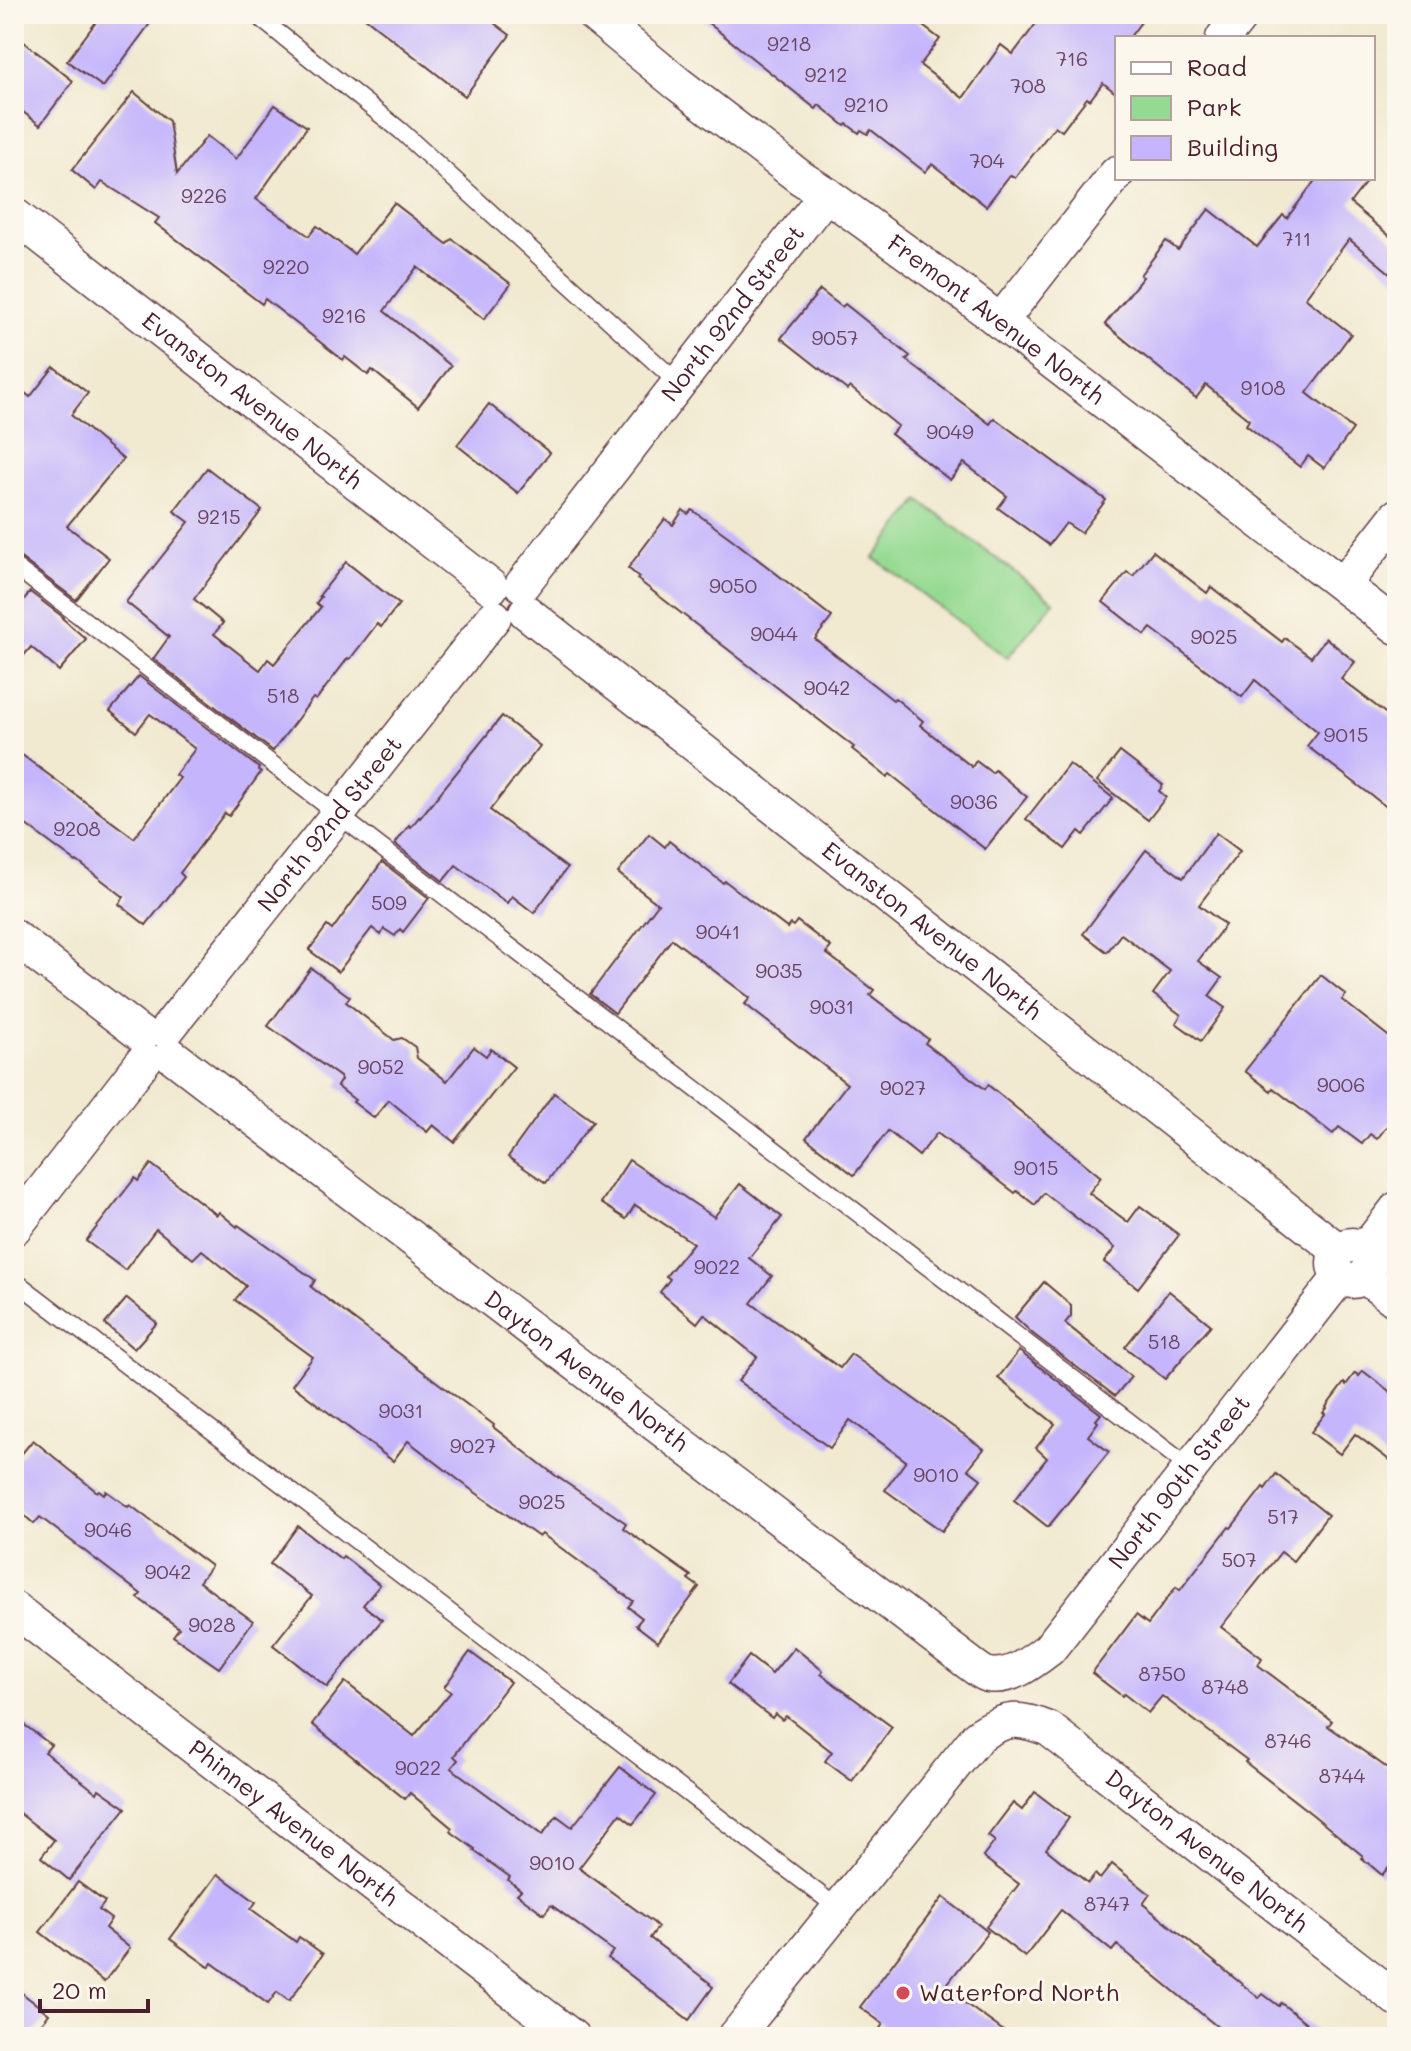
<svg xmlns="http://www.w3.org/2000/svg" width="1411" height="2051" viewBox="0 0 1411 2051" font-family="Mali,sans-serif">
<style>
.green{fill:#95da92;stroke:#707c5e;stroke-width:2}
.building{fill:#c4b5fc}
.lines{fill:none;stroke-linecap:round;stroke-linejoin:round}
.lane-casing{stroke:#633d44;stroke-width:19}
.street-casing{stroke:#633d44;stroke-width:37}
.lane{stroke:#fff;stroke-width:16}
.street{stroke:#fff;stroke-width:34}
.poi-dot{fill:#d1495b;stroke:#fbf7ec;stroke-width:3}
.labels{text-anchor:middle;stroke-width:6;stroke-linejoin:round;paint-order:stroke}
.number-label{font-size:20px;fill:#68445f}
.street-label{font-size:24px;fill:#4a1f2b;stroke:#fbf7ec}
.poi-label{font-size:24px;fill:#4a1f2b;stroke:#fbf7ec;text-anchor:start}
</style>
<rect width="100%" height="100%" fill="#fbf7ec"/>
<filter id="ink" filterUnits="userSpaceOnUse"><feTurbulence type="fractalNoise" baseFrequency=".0125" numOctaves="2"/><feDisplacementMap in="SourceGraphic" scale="16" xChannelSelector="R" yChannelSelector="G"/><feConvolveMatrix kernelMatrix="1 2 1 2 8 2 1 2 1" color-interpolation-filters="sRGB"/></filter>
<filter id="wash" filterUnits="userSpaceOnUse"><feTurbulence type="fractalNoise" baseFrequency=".006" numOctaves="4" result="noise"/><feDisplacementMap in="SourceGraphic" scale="32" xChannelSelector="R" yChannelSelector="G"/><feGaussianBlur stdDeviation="1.8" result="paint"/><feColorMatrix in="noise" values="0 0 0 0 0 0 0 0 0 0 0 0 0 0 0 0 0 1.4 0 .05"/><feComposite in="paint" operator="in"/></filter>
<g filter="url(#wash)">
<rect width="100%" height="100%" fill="#f1e9d0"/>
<polygon class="green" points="919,500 1054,602 1007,658 874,558"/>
<g id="blocks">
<g class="building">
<polygon points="102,14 157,14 103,87 67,61"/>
<polygon points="360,14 482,14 510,35 465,96"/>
<polygon points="697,14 907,14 940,39 920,65 963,98 1001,45 1013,54 1041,17 1049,23 1056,14 1147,14 1129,38 1117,38 1117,94 1103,83 1090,100 1087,98 1062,131 1055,126 1015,178 1010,175 986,206 932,164 925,172 871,130 868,134 861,130 859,133 847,124 845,126 819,105 816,109"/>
<polygon points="14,34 73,81 40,125 14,105"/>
<polygon points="134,92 169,121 177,174 207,136 236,159 275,105 307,127 256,199 309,236 317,226 354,254 394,203 447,244 452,239 511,284 484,319 417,267 384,311 451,366 418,407 372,370 368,375 345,357 343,360 265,299 262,304 155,223 159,218 102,182 96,190 72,170"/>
<polygon points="1317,178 1369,178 1350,203 1397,242 1397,279 1349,239 1305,298 1351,334 1307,393 1353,429 1324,468 1308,456 1300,467 1246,425 1249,420 1206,385 1196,398 1105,324 1143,277 1140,275 1166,241 1178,250 1209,209 1257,247 1283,215 1287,218"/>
<polygon points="820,290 842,307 845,304 910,356 906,360 990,424 994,418 1106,500 1081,533 1066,523 1049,545 998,508 1007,496 964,463 950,480 891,434 898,426 850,387 847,390 781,338"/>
<polygon points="54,367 88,393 71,415 123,459 67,526 109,558 76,600 14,553 14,384 30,397"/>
<polygon points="489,404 550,453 518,493 457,445"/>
<polygon points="207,468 262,510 194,599 223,623 214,634 260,670 268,659 274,664 321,607 316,603 321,597 319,596 346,562 399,604 381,627 377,624 350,659 348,658 316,700 313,698 273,751 153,659 169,637 126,602 189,522 174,511"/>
<polygon points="683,510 688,514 692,510 733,540 832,617 815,639 893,700 895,698 923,721 920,725 972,767 976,761 992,773 995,770 1027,797 985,849 890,774 887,777 852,749 854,747 637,579 639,577 628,568 665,519 673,525"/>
<polygon points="1153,551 1207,593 1211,587 1282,642 1285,638 1311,657 1326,638 1355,662 1341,679 1397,722 1397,815 1307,746 1318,732 1255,680 1242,697 1151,628 1145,635 1103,602 1127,572 1133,576"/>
<polygon points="30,592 63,617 62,618 86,639 59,671 31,647 14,667 14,613"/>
<polygon points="139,676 259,768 258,770 261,772 229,816 225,813 180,873 184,877 146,925 119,904 124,897 77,861 76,862 14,816 14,749 134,838 180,778 175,775 195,749 150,714 136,732 110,711"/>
<polygon points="502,716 540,746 490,810 567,868 534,913 512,896 507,903 456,865 443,881 395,844 409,825 411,827 419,817 420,818"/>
<polygon points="1120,752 1163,785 1159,791 1166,797 1148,820 1097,781"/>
<polygon points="1069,764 1113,798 1084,835 1079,831 1065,849 1026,819"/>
<polygon points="1216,833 1240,851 1199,905 1225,925 1198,961 1222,978 1209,996 1225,1008 1201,1041 1176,1023 1181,1015 1153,994 1170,971 1121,934 1107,952 1083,934 1146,850 1183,878"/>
<polygon points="649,834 665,847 669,841 723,883 725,881 787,928 790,924 793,926 797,921 831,947 826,953 874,990 870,995 928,1039 925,1043 985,1089 988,1085 1101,1177 1089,1193 1128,1222 1140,1206 1179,1235 1138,1288 1104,1262 1115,1248 1044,1193 1035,1205 1017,1191 1015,1193 937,1133 919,1156 888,1131 854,1175 806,1138 847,1084 745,1004 750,998 672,939 615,1013 590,994 658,904 618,873"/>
<polygon points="382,862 429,898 403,932 400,929 395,936 384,929 381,935 372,928 338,972 309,950 327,926 332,930"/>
<polygon points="311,968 350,997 346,1002 394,1040 402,1038 415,1047 417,1058 447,1081 474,1047 486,1056 491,1049 514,1067 454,1142 433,1125 427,1132 389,1100 374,1118 353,1102 355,1100 337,1086 341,1080 340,1077 268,1026"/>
<polygon points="1321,975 1346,995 1342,1000 1397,1043 1397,1113 1377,1139 1370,1134 1362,1144 1339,1127 1333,1134 1273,1088 1271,1091 1245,1071"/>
<polygon points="554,1093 593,1121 546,1183 508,1157"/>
<polygon points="629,1160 714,1217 740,1184 782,1217 749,1258 772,1276 751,1303 840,1368 851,1354 984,1449 968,1469 981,1479 942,1531 885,1490 906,1461 850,1420 830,1448 738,1381 757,1357 704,1314 697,1323 660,1292 670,1279 666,1276 693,1243 635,1205 626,1219 601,1203"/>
<polygon points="151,1164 217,1215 219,1212 237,1227 238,1225 315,1280 311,1287 494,1425 493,1427 556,1476 626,1523 623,1528 691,1576 688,1579 699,1587 658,1642 636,1625 642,1618 628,1607 633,1601 542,1534 539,1537 469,1488 408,1441 393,1461 292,1385 313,1357 235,1300 246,1286 202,1250 193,1259 156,1229 125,1270 86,1241 135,1178 138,1181"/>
<polygon points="1044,1282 1071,1305 1071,1316 1065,1323 1131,1377 1115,1396 1033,1334 1015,1317"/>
<polygon points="1169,1291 1211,1325 1165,1379 1125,1347"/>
<polygon points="127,1298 157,1323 134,1349 105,1324"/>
<polygon points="1019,1351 1101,1414 1096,1420 1098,1422 1088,1436 1109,1452 1048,1527 1014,1500 1047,1458 1036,1448 1055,1424 998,1378"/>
<polygon points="1363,1371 1397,1397 1397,1466 1355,1434 1340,1454 1311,1432 1325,1414 1323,1413 1327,1408 1326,1407 1344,1383 1346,1385 1355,1373 1359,1376"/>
<polygon points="33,1440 97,1492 99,1490 104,1494 106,1491 128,1507 130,1505 211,1566 199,1582 253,1621 219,1668 173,1636 179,1628 138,1598 141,1594 40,1517 34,1524 14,1506 14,1463"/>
<polygon points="1276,1474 1328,1515 1293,1561 1281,1552 1221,1627 1262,1658 1258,1665 1332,1721 1328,1726 1397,1775 1397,1857 1382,1875 1362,1858 1363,1856 1313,1815 1245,1762 1247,1760 1162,1696 1148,1713 1124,1694 1122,1696 1092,1673 1136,1615 1148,1624 1176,1587 1180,1590 1229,1527 1231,1528 1263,1487 1265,1489"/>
<polygon points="298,1526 341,1559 343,1556 380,1585 363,1605 382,1620 327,1687 273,1645 312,1596 270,1564"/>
<polygon points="794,1647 823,1671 821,1674 892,1727 852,1781 825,1761 832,1752 786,1716 782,1720 775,1714 772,1718 728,1684 749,1656 772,1674"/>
<polygon points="470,1652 510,1682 454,1756 458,1760 451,1768 542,1835 557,1816 572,1827 620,1767 656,1795 633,1824 620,1814 579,1868 654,1923 658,1927 650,1938 710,1983 709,1984 713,1987 689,2020 608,1958 613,1951 551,1905 544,1914 517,1894 521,1890 508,1880 510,1877 474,1851 475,1849 450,1831 452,1828 410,1793 405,1799 312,1724 345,1682 414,1736 451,1692 444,1687"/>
<polygon points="14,1717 51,1745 45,1752 97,1793 99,1789 126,1808 69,1880 41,1857 54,1840 14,1809"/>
<polygon points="1035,1792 1069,1818 1046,1849 1088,1883 1095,1874 1100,1879 1112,1864 1150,1894 1143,1904 1259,1998 1263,1994 1279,2006 1281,2003 1324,2037 1230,2037 1117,1945 1112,1951 1061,1910 1025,1957 986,1927 1019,1884 983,1857 995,1841 988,1836 1013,1803 1022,1810"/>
<polygon points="218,1874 256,1902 251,1909 296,1942 299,1937 323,1954 289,2001 277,1992 268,2004 212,1963 209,1967 170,1939"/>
<polygon points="78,1882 105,1902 99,1910 111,1919 105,1928 130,1948 104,1982 40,1932"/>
<polygon points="943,1897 988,1932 944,1988 1012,2037 874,2037 883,2024 860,2007"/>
<polygon points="14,1987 49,2014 31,2037 14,2037"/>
</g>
</g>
</g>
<g filter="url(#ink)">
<use href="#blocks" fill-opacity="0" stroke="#633d44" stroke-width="2"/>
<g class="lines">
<g class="lane-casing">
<g id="lane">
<polyline points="255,14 401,131 678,383"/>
<polyline points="14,566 1190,1468"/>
<polyline points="14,1280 838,1908"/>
</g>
</g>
<g class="street-casing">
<g id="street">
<path id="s1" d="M593,14l84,69 124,95 25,16 141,102 430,331"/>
<polyline points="1223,38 1242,14"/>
<path id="s2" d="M14,215l477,372"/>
<polyline points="1000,322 1117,173"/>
<path id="s3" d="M522,585l304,-391"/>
<polyline points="1343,585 1397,516"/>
<path id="s4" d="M526,612l813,639"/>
<polyline points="14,937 142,1035"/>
<path id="s5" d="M166,1031l328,-414"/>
<path id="s6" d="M171,1055l794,605c7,5 16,13 23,15 23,4 44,-13 61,-26l291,-372"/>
<polyline points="14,1228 145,1059"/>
<circle cx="1352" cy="1263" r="18"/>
<polyline points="1365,1250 1397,1209"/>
<polyline points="1365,1277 1397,1301"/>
<path id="s7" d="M14,1609l558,428"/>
<path id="s8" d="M735,2037l243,-301c28,-19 40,-19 71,-7l348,270"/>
</g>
</g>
<use href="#lane" class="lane"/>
<use href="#street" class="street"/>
</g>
</g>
<circle class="poi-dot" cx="903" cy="1993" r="8"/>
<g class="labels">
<g class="number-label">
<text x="789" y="51">9218</text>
<text x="1072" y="66">716</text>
<text x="826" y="82">9212</text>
<text x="1028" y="93">708</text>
<text x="866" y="112">9210</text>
<text x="987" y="168">704</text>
<text x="204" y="203">9226</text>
<text x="1297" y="246">711</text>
<text x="286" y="274">9220</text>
<text x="344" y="323">9216</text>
<text x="835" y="345">9057</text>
<text x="1263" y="395">9108</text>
<text x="950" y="439">9049</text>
<text x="219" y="524">9215</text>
<text x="733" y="593">9050</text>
<text x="774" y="641">9044</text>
<text x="1214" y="644">9025</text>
<text x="827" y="695">9042</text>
<text x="283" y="703">518</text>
<text x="1346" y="742">9015</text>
<text x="974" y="809">9036</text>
<text x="77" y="836">9208</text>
<text x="389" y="910">509</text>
<text x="718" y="939">9041</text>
<text x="779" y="978">9035</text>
<text x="832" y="1014">9031</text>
<text x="381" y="1074">9052</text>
<text x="1341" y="1092">9006</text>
<text x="903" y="1095">9027</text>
<text x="1036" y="1175">9015</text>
<text x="717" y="1274">9022</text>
<text x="1164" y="1349">518</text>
<text x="401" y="1418">9031</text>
<text x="473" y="1453">9027</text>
<text x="936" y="1482">9010</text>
<text x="542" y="1509">9025</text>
<text x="1283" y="1524">517</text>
<text x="108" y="1537">9046</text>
<text x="1239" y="1567">507</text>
<text x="168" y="1579">9042</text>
<text x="212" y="1632">9028</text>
<text x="1162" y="1681">8750</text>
<text x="1225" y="1694">8748</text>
<text x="1288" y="1748">8746</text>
<text x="418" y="1775">9022</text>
<text x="1342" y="1783">8744</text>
<text x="552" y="1870">9010</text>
<text x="1107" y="1911">8747</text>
</g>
<g class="street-label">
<text dy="8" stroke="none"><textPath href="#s3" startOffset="344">North 92nd Street</textPath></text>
<text dy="8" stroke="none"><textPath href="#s1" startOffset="506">Fremont Avenue North</textPath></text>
<text dy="8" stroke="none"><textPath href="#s2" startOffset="302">Evanston Avenue North</textPath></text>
<text dy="8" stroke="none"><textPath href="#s5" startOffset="264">North 92nd Street</textPath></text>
<text dy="8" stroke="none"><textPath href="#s4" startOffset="516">Evanston Avenue North</textPath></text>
<text dy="8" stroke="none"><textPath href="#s6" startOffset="522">Dayton Avenue North</textPath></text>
<text dy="8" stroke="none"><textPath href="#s6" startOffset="1306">North 90th Street</textPath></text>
<text dy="8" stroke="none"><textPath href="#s7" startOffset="352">Phinney Avenue North</textPath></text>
<text dy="8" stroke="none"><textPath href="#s8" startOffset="662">Dayton Avenue North</textPath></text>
</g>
<g class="poi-label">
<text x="919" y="2001">Waterford North</text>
</g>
</g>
<rect width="1411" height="2051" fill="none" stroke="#fbf7ec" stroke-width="48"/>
<rect x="1115" y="36" width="260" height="144" fill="#fbf7ec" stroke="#b4a19f" stroke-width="2"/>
<rect x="1131" y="62" width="40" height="12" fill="#ffffff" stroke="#b4a19f" stroke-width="2"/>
<text x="1187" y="76" font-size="24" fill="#4a1f2b">Road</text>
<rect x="1131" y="96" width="40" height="24" fill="#95da92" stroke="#b4a19f" stroke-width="2"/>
<text x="1187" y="116" font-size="24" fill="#4a1f2b">Park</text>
<rect x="1131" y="136" width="40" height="24" fill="#c4b5fc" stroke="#b4a19f" stroke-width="2"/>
<text x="1187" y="156" font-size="24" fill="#4a1f2b">Building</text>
<path d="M40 1999v12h108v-12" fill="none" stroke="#4a1f2b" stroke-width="4"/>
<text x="52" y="1999" font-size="24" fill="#4a1f2b" stroke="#fbf7ec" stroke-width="6" paint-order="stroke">20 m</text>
</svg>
